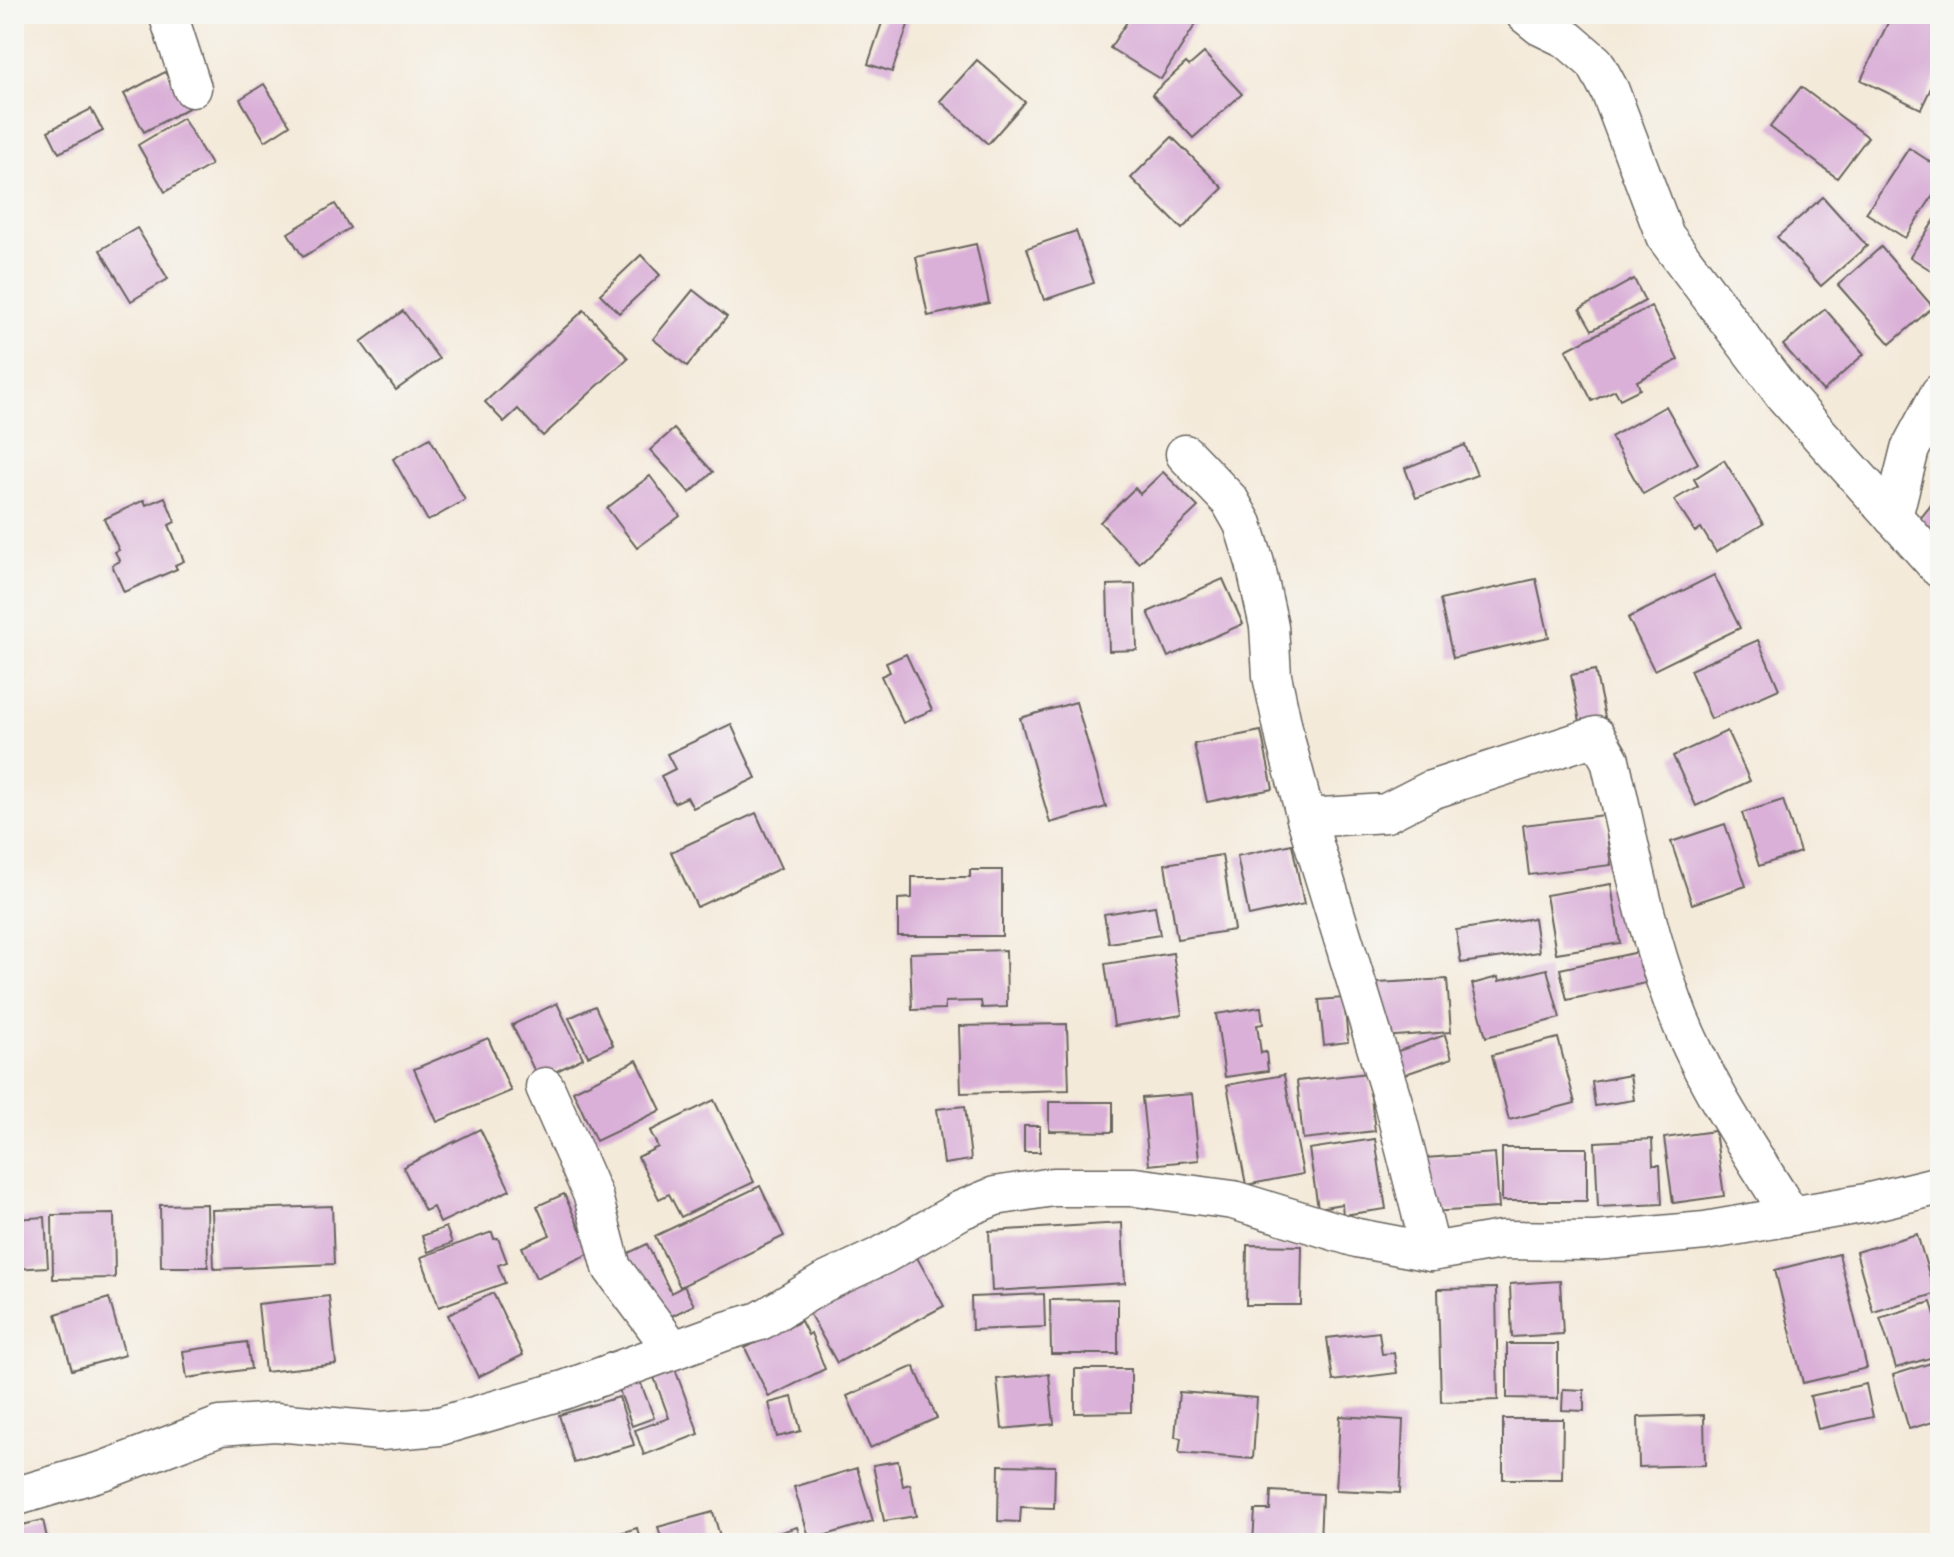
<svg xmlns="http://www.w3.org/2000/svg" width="1954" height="1557" viewBox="0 0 1954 1557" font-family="'Architects Daughter',sans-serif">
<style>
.building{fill:#dab0d8}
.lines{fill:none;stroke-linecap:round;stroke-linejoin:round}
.minor-casing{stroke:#68645e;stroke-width:41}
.minor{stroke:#fff;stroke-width:38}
</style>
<rect width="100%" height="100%" fill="#f6f6f2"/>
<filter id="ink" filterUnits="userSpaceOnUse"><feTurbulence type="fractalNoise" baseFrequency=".0125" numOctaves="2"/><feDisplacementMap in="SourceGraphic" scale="16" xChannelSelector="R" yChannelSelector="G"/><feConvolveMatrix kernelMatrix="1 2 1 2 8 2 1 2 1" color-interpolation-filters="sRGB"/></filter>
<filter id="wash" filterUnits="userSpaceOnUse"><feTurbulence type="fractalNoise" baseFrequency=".006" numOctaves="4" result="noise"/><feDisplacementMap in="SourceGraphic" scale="32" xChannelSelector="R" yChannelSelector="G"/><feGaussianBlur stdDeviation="1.8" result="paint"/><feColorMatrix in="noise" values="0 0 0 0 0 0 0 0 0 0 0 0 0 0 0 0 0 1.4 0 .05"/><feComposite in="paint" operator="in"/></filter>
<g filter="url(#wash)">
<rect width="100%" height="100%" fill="#f4eada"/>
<g id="blocks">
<g class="building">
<polygon points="885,14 909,22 892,72 868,64"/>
<polygon points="1132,14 1202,14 1161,79 1110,48"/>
<polygon points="1892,14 1921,14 1940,23 1940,69 1921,109 1861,80"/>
<polygon points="1204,53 1242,94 1193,138 1152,94 1186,63 1189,66"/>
<polygon points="977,60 1025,102 988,144 940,101"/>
<polygon points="165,72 169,79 174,76 192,106 144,132 124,94"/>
<polygon points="264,84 290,125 265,141 240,99"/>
<polygon points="1801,87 1868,137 1837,178 1770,127"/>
<polygon points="91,109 103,131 59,153 48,131"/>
<polygon points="183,118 211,165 165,192 138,145"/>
<polygon points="1172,137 1223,188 1182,229 1131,178"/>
<polygon points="1909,148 1940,168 1940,185 1905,238 1866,213"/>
<polygon points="1823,197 1867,246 1821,286 1777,237"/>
<polygon points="335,204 350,228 303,257 288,233"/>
<polygon points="1940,212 1940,276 1910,257"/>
<polygon points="137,228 168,279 131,301 100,250"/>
<polygon points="1076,231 1094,283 1044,300 1027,248"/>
<polygon points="976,244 989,303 928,316 916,257"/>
<polygon points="1881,247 1933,307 1890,344 1838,285"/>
<polygon points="641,255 660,275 619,313 600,294"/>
<polygon points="1634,279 1645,301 1592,330 1580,309"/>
<polygon points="693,290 727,317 687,366 653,339"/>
<polygon points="1651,306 1678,360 1637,381 1640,389 1620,399 1615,390 1592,401 1566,350"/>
<polygon points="1825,309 1864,354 1823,391 1783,345"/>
<polygon points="584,310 628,358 543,436 518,409 504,422 485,402"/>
<polygon points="403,311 439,359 396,390 361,342"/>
<polygon points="1666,406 1698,463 1643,494 1611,437"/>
<polygon points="674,429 713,472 690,493 650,450"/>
<polygon points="430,438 465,500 428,521 393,459"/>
<polygon points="1465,445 1477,475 1416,498 1405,468"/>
<polygon points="1724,460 1763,524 1716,552 1701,528 1695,532 1674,500 1698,486 1694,479"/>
<polygon points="1163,472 1198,507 1139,563 1100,522 1135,488 1140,494"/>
<polygon points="650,476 680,516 637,548 607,508"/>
<polygon points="1940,494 1940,537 1919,520"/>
<polygon points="165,497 175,522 169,525 184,561 175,565 177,569 124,592 112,565 120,561 115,552 119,550 104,519 144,500 146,505"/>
<polygon points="1714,575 1740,628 1654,670 1628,618"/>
<polygon points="1223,579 1243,624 1168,657 1148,612"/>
<polygon points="1536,579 1549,637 1453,658 1440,600"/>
<polygon points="1135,584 1137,650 1109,651 1107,585"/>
<polygon points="1758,640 1779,689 1711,719 1690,670"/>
<polygon points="906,654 932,710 903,723 881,676 890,672 886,663"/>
<polygon points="1595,670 1606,722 1581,727 1571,675"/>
<polygon points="1076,702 1106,807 1050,823 1020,718"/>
<polygon points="731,724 756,778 693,808 687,797 674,803 661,776 675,769 667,754"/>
<polygon points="1261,731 1273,789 1207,802 1194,744"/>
<polygon points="1727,731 1750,781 1696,806 1673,756"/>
<polygon points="1783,800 1800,852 1759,866 1742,813"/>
<polygon points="756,813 781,868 697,907 671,852"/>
<polygon points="1604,815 1611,865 1529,875 1523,825"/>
<polygon points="1725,824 1746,886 1692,904 1671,842"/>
<polygon points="1292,844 1304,904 1249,916 1237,856"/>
<polygon points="1222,855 1234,930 1177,939 1165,864"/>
<polygon points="970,870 1002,870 1002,936 898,936 898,899 912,898 912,877 970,877"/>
<polygon points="1611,884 1620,943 1556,953 1546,895"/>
<polygon points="1155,906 1160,935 1109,943 1104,914"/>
<polygon points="1534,918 1539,952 1461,963 1456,930"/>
<polygon points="1006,950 1007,1007 982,1008 981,1001 945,1002 945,1009 912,1010 910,953"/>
<polygon points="1643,951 1650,982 1567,1000 1560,969"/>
<polygon points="1173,953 1182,1015 1114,1026 1105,964"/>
<polygon points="1547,969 1560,1018 1486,1037 1472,984 1498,977 1499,981"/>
<polygon points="1447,979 1451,1032 1382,1037 1378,983"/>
<polygon points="1344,998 1348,1042 1324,1045 1319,1000"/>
<polygon points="557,1003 583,1058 539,1080 512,1025"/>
<polygon points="595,1006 613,1045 588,1056 569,1018"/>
<polygon points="1261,1007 1263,1024 1257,1025 1261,1053 1266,1052 1268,1071 1225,1077 1216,1014"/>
<polygon points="1067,1024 1069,1090 961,1093 959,1026"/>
<polygon points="1445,1035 1452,1058 1397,1077 1389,1054"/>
<polygon points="488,1038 511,1091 437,1122 414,1069"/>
<polygon points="1558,1038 1575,1103 1509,1120 1492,1055"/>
<polygon points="637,1060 661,1110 596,1141 573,1091"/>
<polygon points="1368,1073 1375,1131 1303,1139 1297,1081"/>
<polygon points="1284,1075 1303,1174 1246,1185 1227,1085"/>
<polygon points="1630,1075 1634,1100 1595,1106 1592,1082"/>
<polygon points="1192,1094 1199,1160 1149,1165 1142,1098"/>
<polygon points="714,1100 754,1182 681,1217 669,1194 659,1199 638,1157 658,1147 650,1131"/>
<polygon points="1049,1102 1113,1102 1113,1132 1049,1131"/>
<polygon points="965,1106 971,1160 944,1164 937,1109"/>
<rect x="1024" y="1126" width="16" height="26"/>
<polygon points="480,1129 510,1190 440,1223 433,1207 425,1211 403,1167"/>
<polygon points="1715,1131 1724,1196 1673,1203 1664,1138"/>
<polygon points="1375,1139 1386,1209 1343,1215 1342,1204 1318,1208 1309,1149"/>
<polygon points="1652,1139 1653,1165 1660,1165 1662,1204 1598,1207 1595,1142"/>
<rect x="1502" y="1148" width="85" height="53"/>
<polygon points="1495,1153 1499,1208 1429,1212 1425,1158"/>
<polygon points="760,1186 784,1236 680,1287 655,1236"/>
<polygon points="564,1194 591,1253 536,1278 522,1247 550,1235 537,1206"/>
<polygon points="207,1204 208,1267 161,1267 160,1205"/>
<polygon points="1940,1205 1940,1226 1939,1226 1934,1207"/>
<polygon points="332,1206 334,1264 214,1269 212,1210"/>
<polygon points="114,1214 115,1278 53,1279 52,1215"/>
<polygon points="45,1217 48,1267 14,1269 14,1219"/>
<polygon points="1122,1223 1125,1283 992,1291 989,1231"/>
<polygon points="446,1227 452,1243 428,1252 422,1236"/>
<polygon points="492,1232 494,1239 498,1238 507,1262 498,1265 505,1283 439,1307 421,1257"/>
<polygon points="1917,1234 1935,1294 1873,1312 1856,1252"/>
<polygon points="647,1244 671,1293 684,1286 694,1305 651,1326 618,1258"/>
<polygon points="1247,1245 1302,1246 1301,1305 1246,1305"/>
<polygon points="915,1254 944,1306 837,1363 808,1311"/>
<polygon points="1839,1254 1867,1368 1803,1383 1775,1270"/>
<polygon points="1560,1281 1563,1334 1512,1337 1510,1284"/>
<polygon points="1496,1288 1498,1400 1441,1402 1438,1289"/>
<polygon points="493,1293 523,1355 478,1377 448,1315"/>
<polygon points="1044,1294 1045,1327 972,1330 971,1297"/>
<polygon points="329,1296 336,1364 265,1372 258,1304"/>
<polygon points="109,1298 125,1355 72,1370 56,1314"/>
<polygon points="1118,1299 1118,1354 1051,1354 1050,1300"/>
<polygon points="1931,1302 1940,1331 1940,1355 1896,1368 1880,1318"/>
<polygon points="801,1321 808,1335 811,1333 825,1369 769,1397 745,1348"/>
<polygon points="1379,1332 1382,1354 1394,1353 1397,1373 1333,1381 1327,1338"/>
<polygon points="247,1342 251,1369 187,1378 183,1351"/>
<polygon points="1507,1344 1558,1344 1558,1399 1507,1398"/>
<polygon points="1940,1360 1940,1420 1909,1429 1893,1375"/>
<polygon points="672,1361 699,1434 644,1455 635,1430 669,1418 651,1369"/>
<polygon points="914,1366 937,1418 870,1448 847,1396"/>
<polygon points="1075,1369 1131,1369 1131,1412 1075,1413"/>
<polygon points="637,1373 654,1418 632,1426 616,1381"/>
<polygon points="1049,1374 1054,1424 1002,1429 997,1379"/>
<polygon points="1866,1384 1873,1417 1818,1429 1810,1396"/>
<polygon points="1563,1389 1584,1390 1584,1411 1562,1410"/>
<polygon points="1179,1392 1257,1398 1253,1459 1179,1453 1181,1438 1175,1437"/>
<polygon points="619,1397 634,1445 574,1463 559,1415"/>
<polygon points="792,1397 801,1431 777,1437 769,1403"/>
<polygon points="1704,1415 1705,1465 1639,1467 1638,1417"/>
<polygon points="1340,1416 1403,1420 1400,1493 1336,1490"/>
<polygon points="1503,1419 1563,1419 1562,1479 1503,1479"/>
<polygon points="898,1461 903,1486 910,1484 916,1516 884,1521 873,1465"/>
<polygon points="999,1465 1055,1466 1054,1508 1021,1507 1020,1522 998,1521"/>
<polygon points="857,1468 873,1521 810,1540 794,1487"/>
<polygon points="1271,1491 1322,1494 1320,1543 1253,1543 1255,1510 1270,1510"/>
<polygon points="713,1512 722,1543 663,1543 658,1527"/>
<polygon points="43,1520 48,1543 14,1543 14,1527"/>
<polygon points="797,1527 802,1543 748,1543 748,1542"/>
<polygon points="637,1528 641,1543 589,1543 589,1542"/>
<polygon points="1684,1538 1704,1541 1703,1543 1683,1543"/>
</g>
</g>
</g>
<g filter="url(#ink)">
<use href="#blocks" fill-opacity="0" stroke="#68645e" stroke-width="2"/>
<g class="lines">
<g class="minor-casing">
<g id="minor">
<polyline points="168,14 192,88"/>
<polyline points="1525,14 1540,26 1567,39 1595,63 1610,91 1665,236 1785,396 1940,569"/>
<polyline points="1185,454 1230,501 1243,524 1255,563 1269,626 1272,676 1286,742 1306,818 1393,1102 1431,1252"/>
<polyline points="1893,517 1910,449 1940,393"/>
<path d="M1306,818l80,-5 45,-23 165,-54 14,24c19,81 34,165 63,242 28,77 75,145 118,214"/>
<polyline points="545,1087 593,1196 612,1268 673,1350"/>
<polyline points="14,1497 105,1470 220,1426 275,1422 381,1431 440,1426 564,1390 726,1331 760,1321 823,1283 883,1255 961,1210 995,1196 1053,1187 1135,1187 1233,1200 1357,1238 1431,1252 1501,1240 1595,1241 1705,1231 1866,1203 1940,1185"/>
</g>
</g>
<use href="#minor" class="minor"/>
</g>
</g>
<rect width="1954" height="1557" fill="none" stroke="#f6f6f2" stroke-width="48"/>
</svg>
